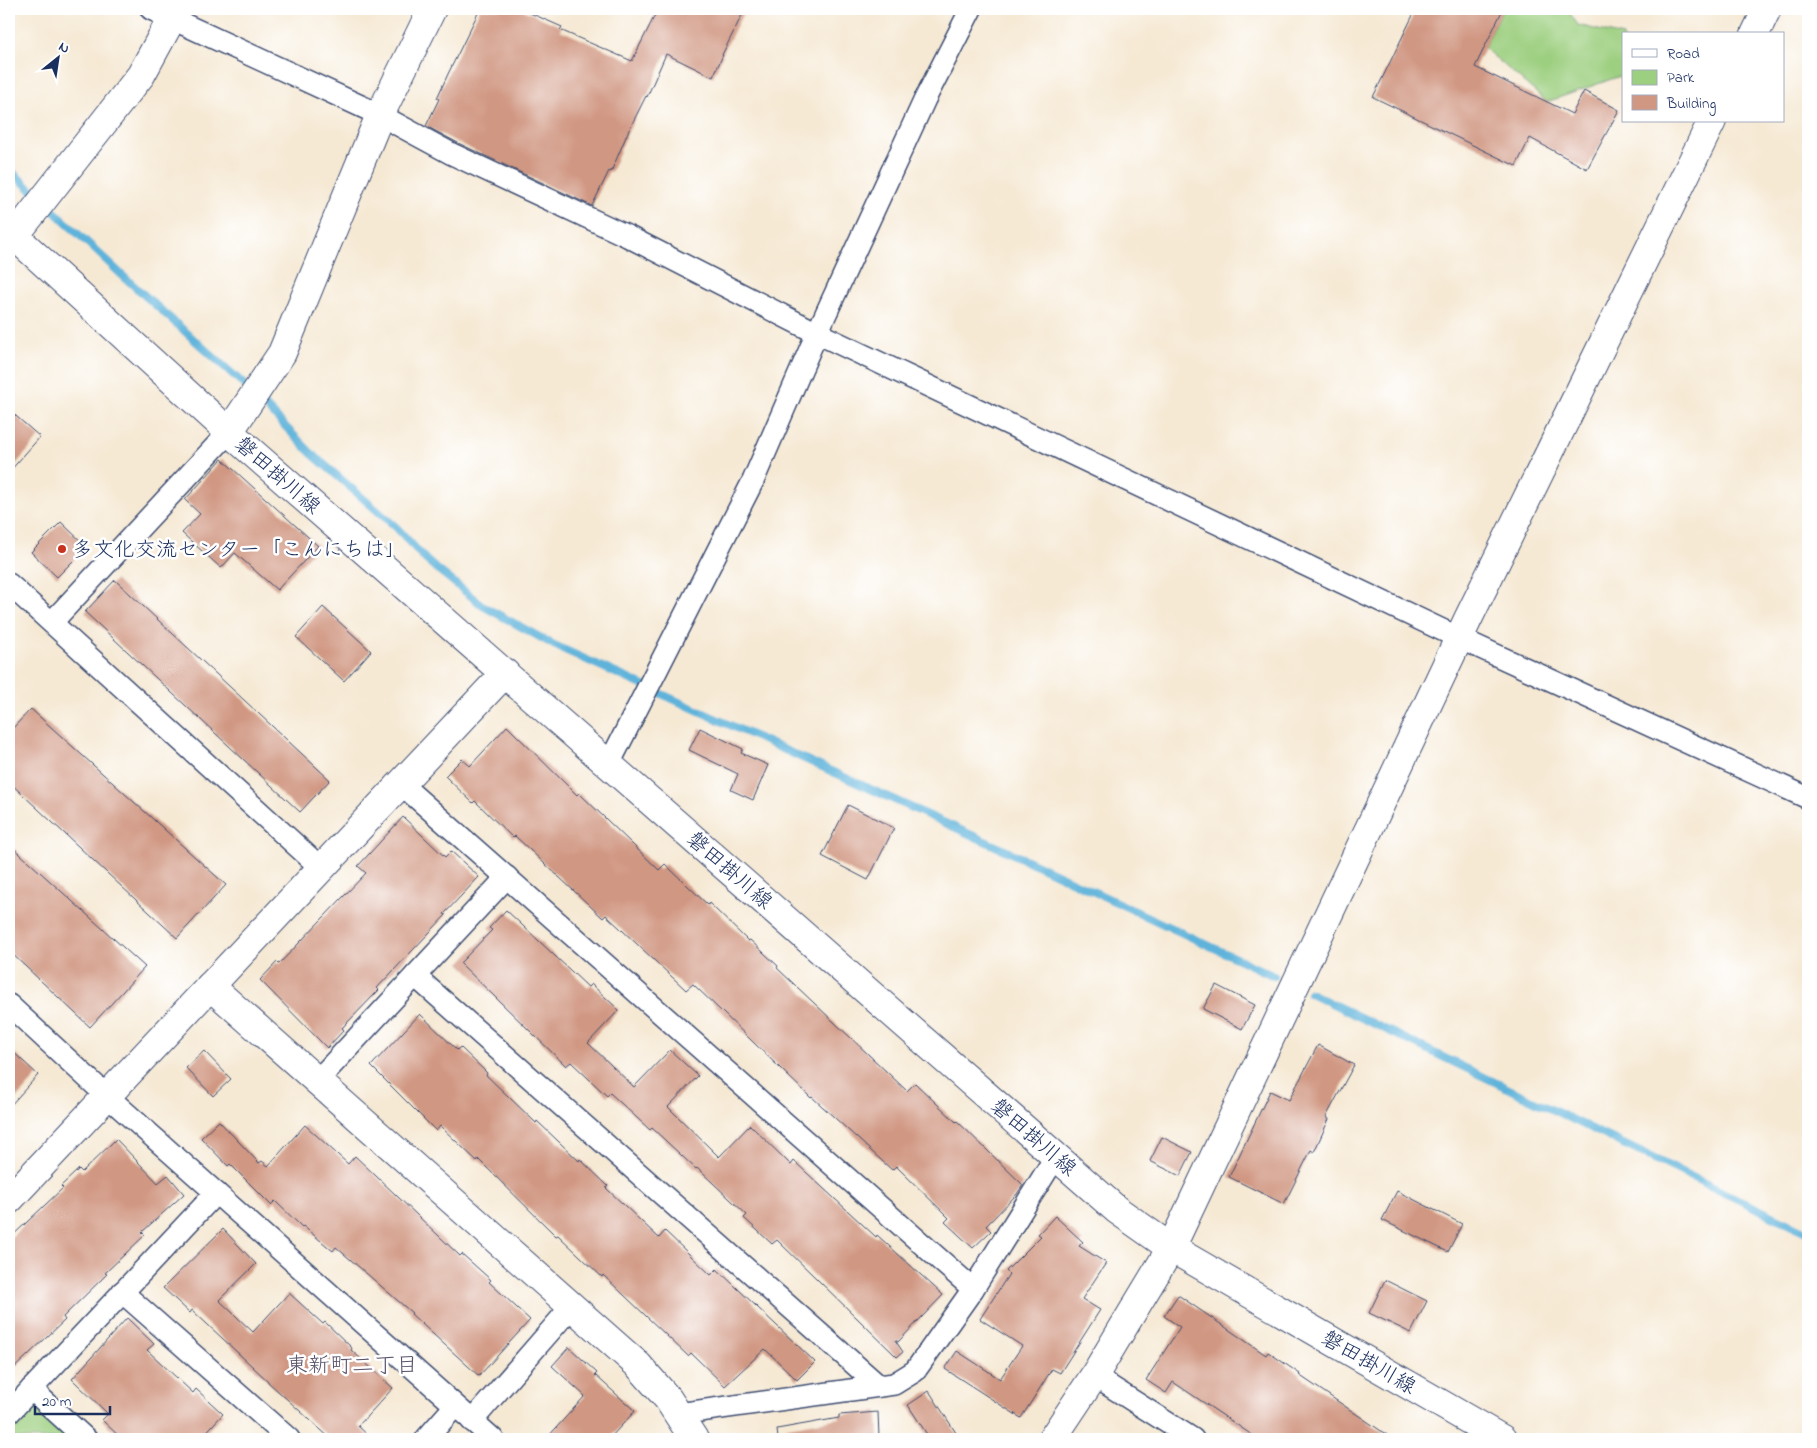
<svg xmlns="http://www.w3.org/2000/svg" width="1817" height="1448" viewBox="0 0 1817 1448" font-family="'Indie Flower','Klee One',sans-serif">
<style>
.green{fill:#9ccf7f;stroke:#5c7f6e}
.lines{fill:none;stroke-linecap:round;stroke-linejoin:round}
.stream{stroke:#5eb3da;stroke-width:8}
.building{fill:#d09782}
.street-casing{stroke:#3c4b70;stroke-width:24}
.secondary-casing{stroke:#3c4b70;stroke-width:30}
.street{stroke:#fff;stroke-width:21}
.secondary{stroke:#fff;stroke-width:28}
.poi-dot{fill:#c8321e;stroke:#fff;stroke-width:2}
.labels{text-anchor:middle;stroke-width:5;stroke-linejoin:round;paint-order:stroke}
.street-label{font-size:21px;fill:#1b2f5e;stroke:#fff}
.poi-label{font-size:21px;fill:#1b2f5e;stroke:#fff;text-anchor:start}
.neighbourhood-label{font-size:22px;fill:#5a536b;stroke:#fff}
</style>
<rect width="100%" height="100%" fill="#fff"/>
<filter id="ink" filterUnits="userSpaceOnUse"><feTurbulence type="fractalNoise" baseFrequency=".02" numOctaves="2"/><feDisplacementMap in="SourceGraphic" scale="10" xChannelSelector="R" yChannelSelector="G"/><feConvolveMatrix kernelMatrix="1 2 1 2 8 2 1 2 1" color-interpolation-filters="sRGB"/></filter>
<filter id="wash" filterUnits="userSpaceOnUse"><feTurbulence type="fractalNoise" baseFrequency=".0096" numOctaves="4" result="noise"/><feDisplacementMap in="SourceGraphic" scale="20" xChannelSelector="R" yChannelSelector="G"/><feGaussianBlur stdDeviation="1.12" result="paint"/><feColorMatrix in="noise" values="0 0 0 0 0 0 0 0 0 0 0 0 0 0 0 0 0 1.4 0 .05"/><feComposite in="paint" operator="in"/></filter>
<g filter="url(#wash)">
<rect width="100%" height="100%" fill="#f6e9d4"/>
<g class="green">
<polygon points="1503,9 1567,9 1578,25 1623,36 1623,75 1547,102 1484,48"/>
<polygon points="25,1396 70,1439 9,1439 9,1416"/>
</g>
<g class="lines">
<g class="stream">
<polyline points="9,169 123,276 247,387 311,453 396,527 426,560 483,606 554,645 1022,858 1274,976"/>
<polyline points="1310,993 1808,1233"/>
</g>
</g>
<g id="blocks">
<g class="building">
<polygon points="480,9 521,9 562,27 560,30 632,61 658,9 745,9 722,55 723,55 713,77 666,54 647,97 646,96 628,132 611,172 609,171 592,206 458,143 426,126 439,99 437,98 448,74"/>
<polygon points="1416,9 1503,9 1475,67 1572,114 1584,91 1619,110 1587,169 1530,138 1516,166 1373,97"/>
<polygon points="9,410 40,437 9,472"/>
<polygon points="222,459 318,546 277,590 235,553 221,568 182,533 200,514 185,500"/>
<polygon points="61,522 87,547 57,577 31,552"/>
<polygon points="115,580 330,780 300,812 85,612"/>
<polygon points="323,607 371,651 344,681 296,637"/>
<polygon points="31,709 226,885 177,938 9,782 9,732"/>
<polygon points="507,726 577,795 579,793 659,870 665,864 708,905 709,903 748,941 750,940 778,966 777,968 907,1091 915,1083 956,1122 957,1121 1023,1185 1017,1194 986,1226 991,1231 973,1248 945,1222 949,1218 896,1166 892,1170 812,1097 811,1098 693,984 686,990 606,915 603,918 515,836 513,838 475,801 473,803 445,776 462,759 470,766"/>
<polygon points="700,728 743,749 741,753 768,765 753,800 731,790 738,774 689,750"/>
<polygon points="848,805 894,828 868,880 822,856"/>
<polygon points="403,817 445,857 451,851 479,877 444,914 446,915 377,988 379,990 342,1028 344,1030 327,1048 260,980 277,962 279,964 366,873 358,866"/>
<polygon points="9,844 145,967 90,1027 9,951"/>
<polygon points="506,910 588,987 591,984 619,1010 588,1043 634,1087 670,1050 698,1076 668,1107 719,1157 750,1125 791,1165 794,1161 876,1237 877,1235 943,1295 898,1342 895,1340 903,1352 897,1357 777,1240 772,1244 744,1218 747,1215 697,1168 696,1169 652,1128 650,1130 610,1093 607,1096 571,1062 566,1066 460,963 492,930 489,928"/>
<polygon points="1216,985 1255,1005 1242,1029 1203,1009"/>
<polygon points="420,1014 457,1050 460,1047 487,1073 486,1075 536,1123 537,1121 579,1161 580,1159 608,1186 606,1188 659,1238 665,1231 711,1275 717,1269 815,1362 797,1380 765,1349 725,1386 691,1353 688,1356 603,1275 602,1277 558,1235 556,1236 478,1159 477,1161 440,1126 436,1131 371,1066"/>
<polygon points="1318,1045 1354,1065 1326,1117 1329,1119 1314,1152 1311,1150 1284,1204 1229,1177 1270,1091 1289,1100"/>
<polygon points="9,1048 38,1075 9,1107"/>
<polygon points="204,1051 231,1079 213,1096 186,1068"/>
<polygon points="219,1121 259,1163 262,1161 268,1166 305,1125 348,1164 355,1156 460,1256 462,1254 491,1280 489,1282 530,1320 479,1376 411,1314 412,1313 336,1247 333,1251 303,1226 302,1227 275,1201 271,1205 230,1164 228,1166 201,1138"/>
<polygon points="1162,1137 1192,1152 1180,1176 1150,1161"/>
<polygon points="116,1139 158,1183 168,1175 184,1194 142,1232 145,1235 105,1273 107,1274 63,1317 65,1320 9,1373 9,1239 63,1188 61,1186 79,1169 82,1172"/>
<polygon points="1397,1191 1462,1224 1448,1252 1382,1220"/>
<polygon points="1055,1216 1083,1242 1079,1246 1106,1263 1082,1299 1100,1310 1060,1373 1052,1369 1021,1418 945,1369 957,1351 1000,1379 1022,1346 980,1319 1009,1274 1006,1271 1041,1236 1038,1234"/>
<polygon points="223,1229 256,1264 219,1300 253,1332 289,1293 323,1324 325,1322 352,1348 351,1350 393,1388 358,1426 372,1439 331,1439 268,1382 268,1381 192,1310 190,1313 163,1288"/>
<polygon points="1385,1280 1427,1301 1411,1333 1369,1313"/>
<polygon points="1178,1295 1266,1355 1268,1352 1300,1374 1299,1375 1393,1439 1258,1439 1173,1382 1166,1393 1146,1380 1180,1327 1164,1316"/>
<polygon points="127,1318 154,1344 147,1350 193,1393 196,1389 223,1414 200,1439 122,1439 102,1420 108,1414 72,1379"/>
<polygon points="569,1347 597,1373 595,1375 635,1411 609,1439 546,1439 585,1396 552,1366"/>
<polygon points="929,1391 960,1439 930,1439 908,1405"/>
<polygon points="878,1412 879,1437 852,1439 778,1439 777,1429 839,1418 839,1415"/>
</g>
</g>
</g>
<g filter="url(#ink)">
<use href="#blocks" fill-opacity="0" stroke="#3c4b70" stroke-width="1"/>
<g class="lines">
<g class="street-casing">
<g id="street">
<polyline points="151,9 380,115 452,154 627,236 817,333 1459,638 1808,798"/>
<polyline points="9,584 321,868"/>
<polyline points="52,622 229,432"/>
<polyline points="609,764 753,481 817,333 925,99 971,9"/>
<polyline points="401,784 973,1289"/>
<polyline points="415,976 879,1386"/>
<polyline points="9,1005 107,1096 493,1439"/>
<polyline points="317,1081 507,877"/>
<polyline points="122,1292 289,1439"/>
<polyline points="1094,1376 1193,1439"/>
<polyline points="31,1389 86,1439"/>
<polyline points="9,1413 216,1193"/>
<polyline points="678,1414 894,1384 915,1371 973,1289 1056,1156"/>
<polyline points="472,1421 572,1306"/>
<polyline points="426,1439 455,1406"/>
</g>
</g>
<g class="secondary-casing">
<g id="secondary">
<polyline points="1755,34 1767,9"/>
<polyline points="9,231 229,432 1117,1210 1171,1248 1502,1439"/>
<polyline points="9,243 141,75 177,9"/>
<polyline points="229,432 282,353 380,115 432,9"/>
<polyline points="210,986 638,1365 668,1399 694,1439"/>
<polyline points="9,1200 505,673"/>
<polyline points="1052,1439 1094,1376 1171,1248 1468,619 1712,121"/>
</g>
</g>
<use href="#street" class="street"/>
<use href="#secondary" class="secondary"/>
</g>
</g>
<circle class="poi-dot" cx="62" cy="549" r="5"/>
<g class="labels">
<g class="street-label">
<text transform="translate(278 475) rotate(41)" y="7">磐田掛川線</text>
<text transform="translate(730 870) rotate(41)" y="7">磐田掛川線</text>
<text transform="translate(1034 1137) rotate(41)" y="7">磐田掛川線</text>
<text transform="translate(1369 1362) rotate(30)" y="7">磐田掛川線</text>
</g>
<g class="poi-label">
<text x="72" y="556">多文化交流センター「こんにちは」</text>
</g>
<g class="neighbourhood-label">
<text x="352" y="1372">東新町二丁目</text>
</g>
</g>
<rect width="1817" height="1448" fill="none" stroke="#fff" stroke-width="30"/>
<rect x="1622" y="32" width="162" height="90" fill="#ffffff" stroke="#a4acbf"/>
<rect x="1632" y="49" width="25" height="8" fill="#ffffff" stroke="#a4acbf"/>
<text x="1667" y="58" font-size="15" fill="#1b2f5e">Road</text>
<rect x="1632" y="70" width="25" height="15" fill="#9ccf7f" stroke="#a4acbf"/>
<text x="1667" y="82" font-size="15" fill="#1b2f5e">Park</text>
<rect x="1632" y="95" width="25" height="15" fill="#d09782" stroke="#a4acbf"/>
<text x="1667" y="108" font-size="15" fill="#1b2f5e">Building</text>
<g transform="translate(58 58) rotate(30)" stroke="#ffffff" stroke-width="4" paint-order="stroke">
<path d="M0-4L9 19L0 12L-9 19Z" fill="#1b2f5e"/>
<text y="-8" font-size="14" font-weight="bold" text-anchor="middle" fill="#1b2f5e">N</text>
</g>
<path d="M35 1406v8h75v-8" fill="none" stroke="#1b2f5e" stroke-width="2.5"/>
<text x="42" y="1406" font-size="15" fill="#1b2f5e" stroke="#ffffff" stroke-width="4" paint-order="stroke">20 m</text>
</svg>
